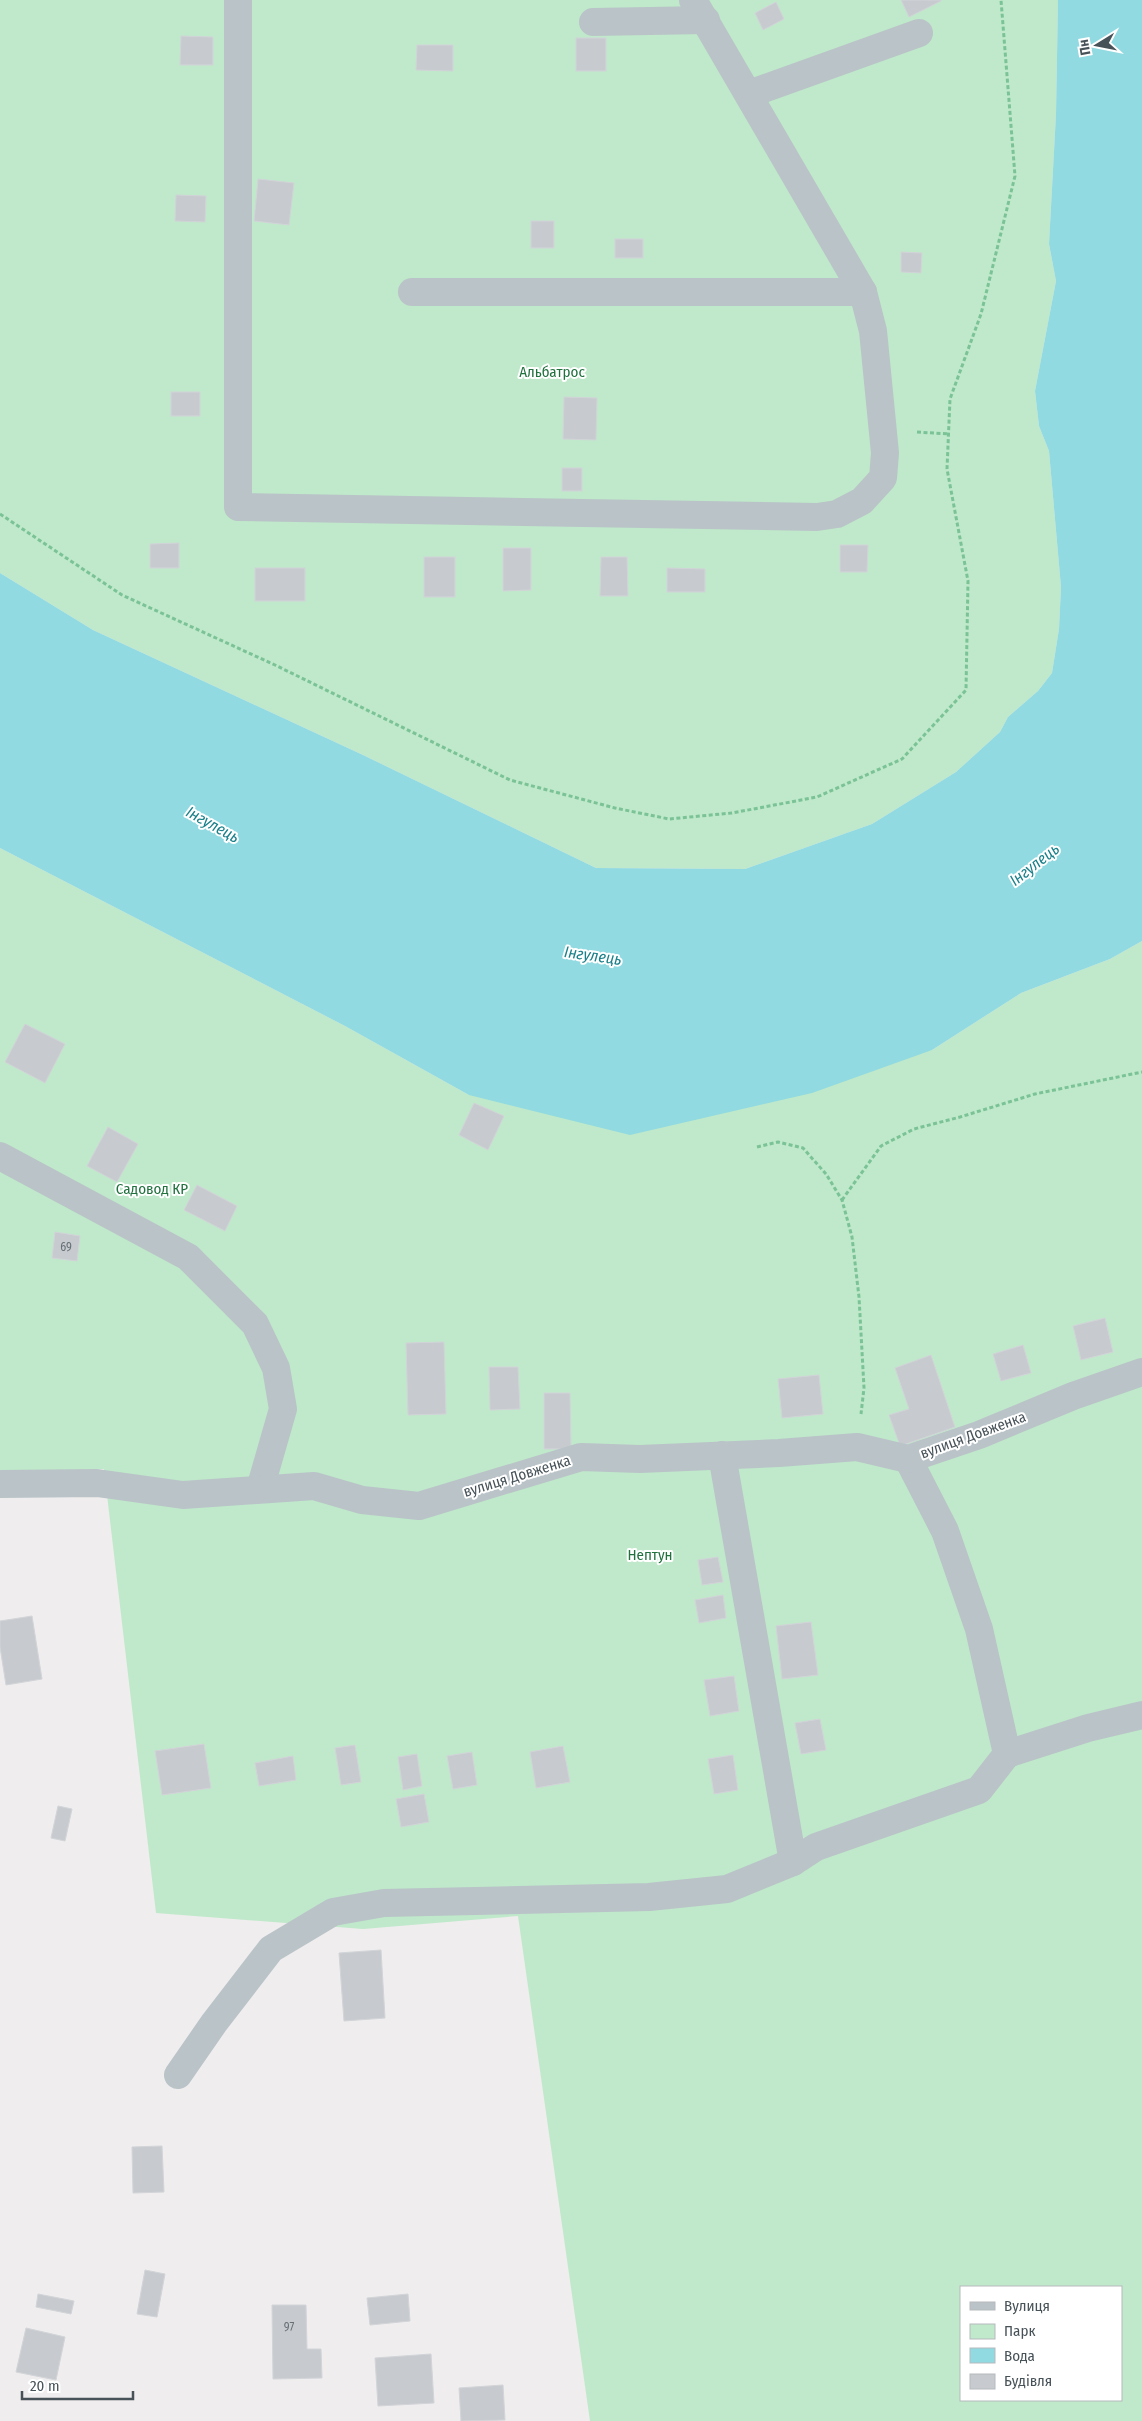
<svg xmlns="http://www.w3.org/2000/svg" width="1142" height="2421" viewBox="0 0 1142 2421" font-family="'Fira Sans Condensed',sans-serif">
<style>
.green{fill:#bfe9ca;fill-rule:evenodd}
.water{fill:#91dae1}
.building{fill:#c7cbcf;stroke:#d2d4d8}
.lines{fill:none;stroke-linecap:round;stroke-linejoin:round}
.path{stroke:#7bc397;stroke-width:3;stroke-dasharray:4 2.5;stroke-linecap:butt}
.minor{stroke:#bac3c8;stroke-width:28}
.labels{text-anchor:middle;stroke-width:4;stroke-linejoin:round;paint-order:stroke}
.number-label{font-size:12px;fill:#677076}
.park-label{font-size:15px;fill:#21713f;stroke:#fff}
.street-label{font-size:15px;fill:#475258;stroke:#fff}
.water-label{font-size:16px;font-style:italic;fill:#1b808a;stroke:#fff}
</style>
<rect width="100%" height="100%" fill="#efeded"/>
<g class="green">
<polygon points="0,0 1058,0 1056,114 1049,244 1056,281 1035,391 1039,426 1049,451 1061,587 1059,629 1052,673 1038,691 1008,717 1000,732 956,772 872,824 745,869 596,868 363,755 93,630 0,573"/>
<path d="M0,848l345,178 124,69 463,-45 89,-57 89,-34 32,-18v1480h-552l-72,-505 -155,13 -207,-16 -52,-444 -104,5zM961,2287h160v113h-160z"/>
</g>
<polygon class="water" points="1058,0 1142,0 1142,941 1110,959 1021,993 932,1050 812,1093 630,1135 469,1095 345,1026 0,848 0,573 93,630 363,755 596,868 745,869 872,824 956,772 1000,732 1008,717 1038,691 1052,673 1059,629 1061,587 1049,451 1039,426 1035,391 1056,281 1049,244 1056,114"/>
<g class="building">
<polygon points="901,0 941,0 941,1 909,17"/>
<polygon points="776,2 784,19 763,30 755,13"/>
<polygon points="181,36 213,37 213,65 180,65"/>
<rect x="576" y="38" width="30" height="33"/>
<polygon points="417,45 453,45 453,71 416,70"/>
<polygon points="258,179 294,183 289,225 254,221"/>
<polygon points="176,195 206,196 205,222 175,221"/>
<rect x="531" y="221" width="23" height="27"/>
<rect x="615" y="239" width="28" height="19"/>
<polygon points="901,252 922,253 921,273 901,272"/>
<rect x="171" y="392" width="29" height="24"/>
<polygon points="564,397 597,398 596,440 563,439"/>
<rect x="562" y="468" width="20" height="23"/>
<polygon points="179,543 179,568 150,568 150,544"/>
<polygon points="840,545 868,545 867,572 840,572"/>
<polygon points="503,548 531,548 531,590 503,591"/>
<rect x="424" y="557" width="31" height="40"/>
<polygon points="601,557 627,557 628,596 600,596"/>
<rect x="255" y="568" width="50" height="33"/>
<polygon points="667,568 705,569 705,592 667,592"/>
<polygon points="25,1024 65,1044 45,1083 5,1062"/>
<polygon points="474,1103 504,1116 488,1150 459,1135"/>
<polygon points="108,1127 138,1144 117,1182 87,1166"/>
<polygon points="197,1185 237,1206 225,1231 184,1210"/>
<polygon points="55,1232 80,1236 77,1261 52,1258"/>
<polygon points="1105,1318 1113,1352 1081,1360 1073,1326"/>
<polygon points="444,1342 446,1414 408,1415 406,1343"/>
<polygon points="1023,1345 1031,1373 1001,1381 993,1354"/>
<polygon points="931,1355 955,1427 900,1446 889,1415 909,1409 895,1368"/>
<polygon points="489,1367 518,1367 520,1409 490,1410"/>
<polygon points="819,1375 823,1414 782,1418 778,1379"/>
<polygon points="544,1393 570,1393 571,1449 544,1449"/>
<polygon points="718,1557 723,1582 702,1585 698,1560"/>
<polygon points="723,1595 726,1618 699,1623 695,1600"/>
<polygon points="32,1616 42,1679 6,1685 0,1647 0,1621"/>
<polygon points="811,1622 818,1675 782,1679 776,1626"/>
<polygon points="734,1676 739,1711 710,1716 704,1680"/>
<polygon points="820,1719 826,1750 801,1754 795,1723"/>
<polygon points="204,1744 211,1788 162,1795 155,1751"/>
<polygon points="355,1745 361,1782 341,1785 335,1748"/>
<polygon points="563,1746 570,1782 536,1788 530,1752"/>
<polygon points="472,1752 477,1785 453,1789 447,1756"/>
<polygon points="417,1754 422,1786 403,1790 398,1757"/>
<polygon points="733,1755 738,1790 714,1794 708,1759"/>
<polygon points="293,1756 296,1780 259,1786 255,1763"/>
<polygon points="424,1794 429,1822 401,1827 396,1799"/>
<polygon points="58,1806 72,1809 65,1841 51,1838"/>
<polygon points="381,1950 385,2018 344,2021 339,1953"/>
<polygon points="162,2146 164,2192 133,2193 132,2147"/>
<polygon points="145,2270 165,2274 157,2317 137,2314"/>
<polygon points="38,2294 74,2301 71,2314 36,2307"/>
<polygon points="408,2294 410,2321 370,2325 367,2298"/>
<polygon points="272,2305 306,2305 307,2349 321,2349 322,2378 273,2379"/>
<polygon points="26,2328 65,2337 56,2380 16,2372"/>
<polygon points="431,2354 434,2403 378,2406 375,2358"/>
<polygon points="503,2385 505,2420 461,2421 459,2388"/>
</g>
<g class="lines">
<g class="path">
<polyline points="917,432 949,434"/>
<polyline points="0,514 122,595 275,665 510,780 615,808 669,819 732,813 817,797 902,759 966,690 968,581 947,469 950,399 981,314 1015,176 1001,0"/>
<polyline points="757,1147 778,1142 803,1148 826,1174 842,1200 852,1237 859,1297 864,1388 861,1414"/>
<polyline points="842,1200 881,1146 914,1129 960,1117 1035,1094 1142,1072"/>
</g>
<g class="minor">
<polyline points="238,0 238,507 817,517 837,514 862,501 883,478 885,453 873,331 863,292 693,0"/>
<polyline points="593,22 706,20"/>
<polyline points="749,94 919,33"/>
<polyline points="412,292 863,292"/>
<polyline points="0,1156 188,1257 255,1324 276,1368 283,1409 260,1489"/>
<polyline points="722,1455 793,1862"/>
<polyline points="908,1459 945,1531 979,1629 1007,1754 1088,1728 1142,1715"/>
<polyline points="0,1484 97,1483 183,1495 314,1486 362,1500 419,1506 581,1457 640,1459 779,1453 857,1447 908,1459 979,1435 1073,1396 1142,1372"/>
<polyline points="178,2075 214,2023 271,1949 333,1912 384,1903 649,1897 727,1889 793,1862 816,1847 979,1790 1007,1754"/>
</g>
</g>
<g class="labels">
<g class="number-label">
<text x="66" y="1251">69</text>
<text x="289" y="2331">97</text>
</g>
<g class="park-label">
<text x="552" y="377">Альбатрос</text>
<text x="152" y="1194">Садовод КР</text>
<text x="650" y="1560">Нептун</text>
</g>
<g class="street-label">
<text transform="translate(973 1435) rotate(-20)" y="5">вулиця Довженка</text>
<text transform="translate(517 1476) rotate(-17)" y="5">вулиця Довженка</text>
</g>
<g class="water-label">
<text transform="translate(213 824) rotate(29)" y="6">Інгулець</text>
<text transform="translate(1034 864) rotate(-38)" y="6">Інгулець</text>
<text transform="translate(593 955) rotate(8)" y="6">Інгулець</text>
</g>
</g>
<rect x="960" y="2286" width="162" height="115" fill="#ffffff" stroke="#b5babc"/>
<rect x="970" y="2302" width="25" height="8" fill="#bac3c8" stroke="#b5babc"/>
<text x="1004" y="2311" font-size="15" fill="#475258">Вулиця</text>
<rect x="970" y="2324" width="25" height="15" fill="#bfe9ca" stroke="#b5babc"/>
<text x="1004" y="2336" font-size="15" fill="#475258">Парк</text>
<rect x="970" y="2348" width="25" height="15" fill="#91dae1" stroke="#b5babc"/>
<text x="1004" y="2361" font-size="15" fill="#475258">Вода</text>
<rect x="970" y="2374" width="25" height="15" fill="#c7cbcf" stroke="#b5babc"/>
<text x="1004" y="2386" font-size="15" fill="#475258">Будівля</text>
<g transform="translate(1097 45) rotate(260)" stroke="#ffffff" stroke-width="4" paint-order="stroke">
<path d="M0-4L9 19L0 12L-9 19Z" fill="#475258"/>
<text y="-8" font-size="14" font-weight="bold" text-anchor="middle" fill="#475258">Пн</text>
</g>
<path d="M22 2391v8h111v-8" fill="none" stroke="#475258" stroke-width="2.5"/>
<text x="30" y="2391" font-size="15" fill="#475258" stroke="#ffffff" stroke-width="4" paint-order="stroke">20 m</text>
</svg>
